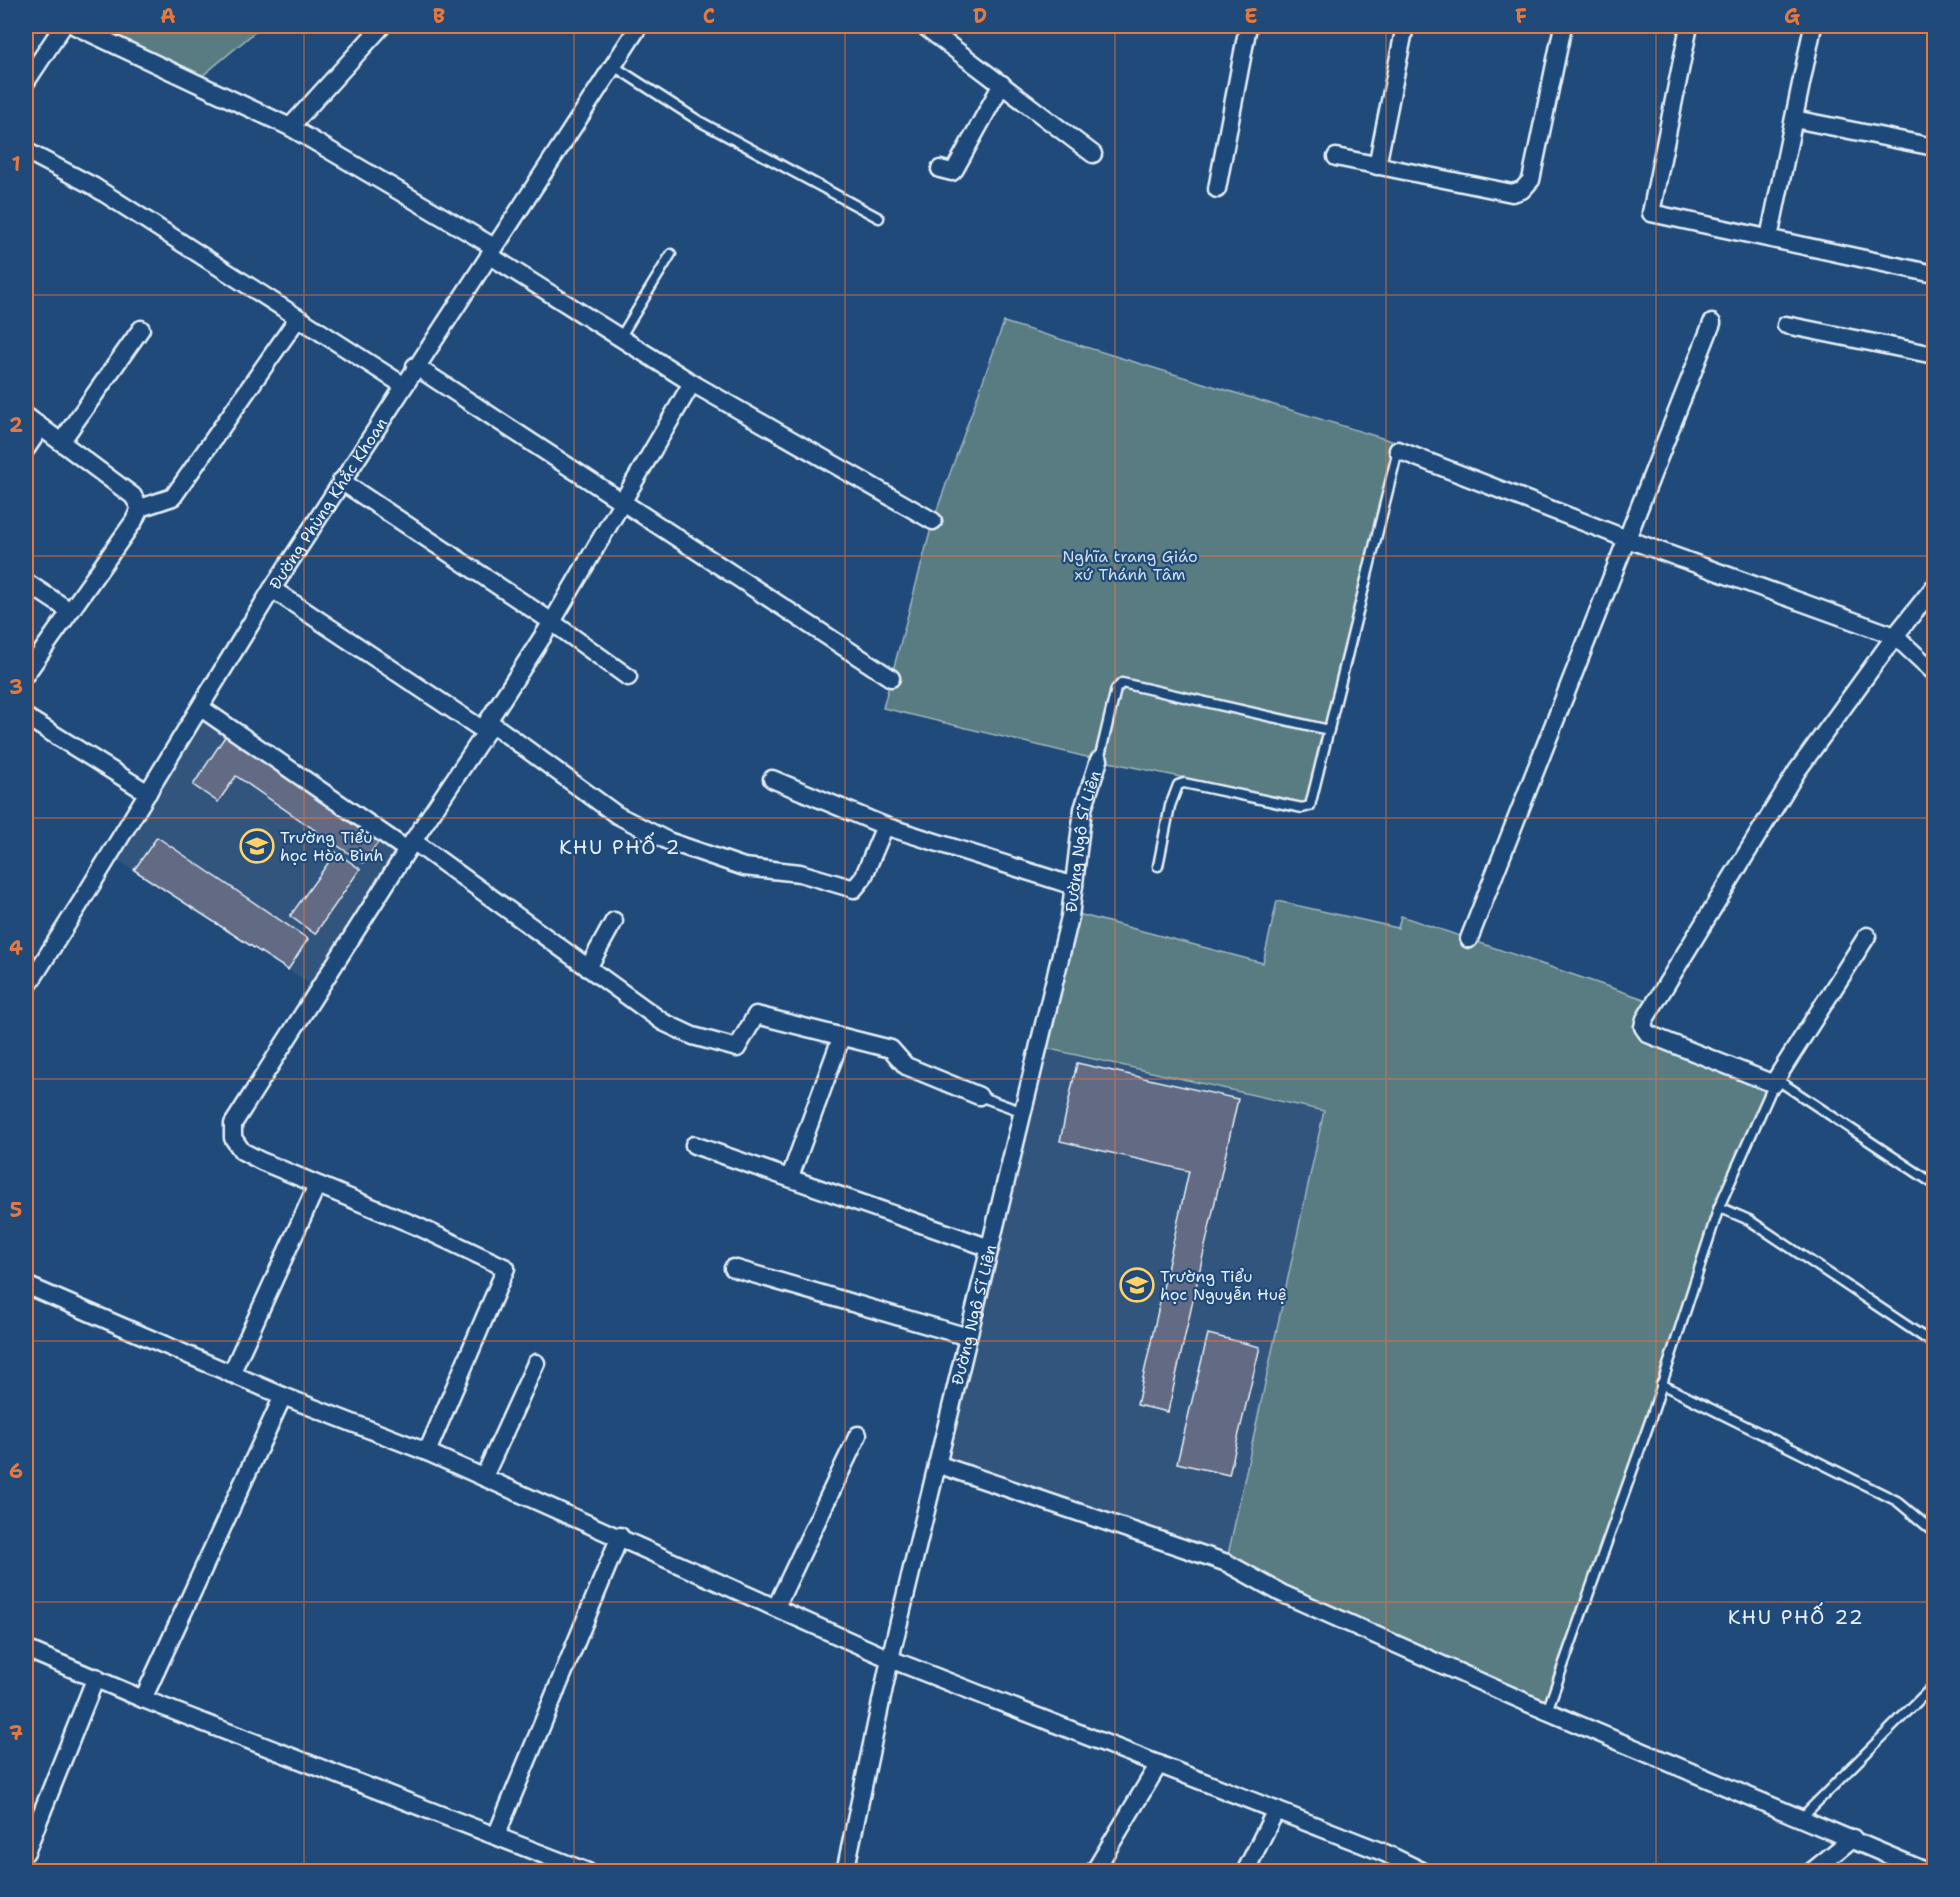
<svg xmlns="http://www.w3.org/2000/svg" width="1960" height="1897" viewBox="0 0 1960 1897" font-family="'Shantell Sans',sans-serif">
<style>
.built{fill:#33547d}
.green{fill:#597c82;stroke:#a0b6bd;stroke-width:1.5}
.building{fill:#636b84;stroke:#e8f1f8;stroke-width:1.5}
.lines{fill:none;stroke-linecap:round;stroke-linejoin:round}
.service-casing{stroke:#e8f1f8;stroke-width:13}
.minor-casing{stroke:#e8f1f8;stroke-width:21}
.service{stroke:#1f4a7a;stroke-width:8}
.minor{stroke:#1f4a7a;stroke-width:16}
.grid{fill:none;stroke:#e8773b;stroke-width:1.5;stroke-opacity:0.55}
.labels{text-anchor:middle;stroke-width:4.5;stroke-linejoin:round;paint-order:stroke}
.street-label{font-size:16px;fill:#e8f1f8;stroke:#1f4a7a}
.park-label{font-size:16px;fill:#d3dfe6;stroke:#1f4a7a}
.poi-label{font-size:16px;fill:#e8f1f8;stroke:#1f4a7a;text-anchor:start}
.quarter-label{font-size:20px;letter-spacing:1.5px;fill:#e8f1f8;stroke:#1f4a7a}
.neatline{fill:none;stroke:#e8773b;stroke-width:2}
.grid-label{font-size:20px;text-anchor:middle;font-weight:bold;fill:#e8773b}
</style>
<rect width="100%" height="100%" fill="#1f4a7a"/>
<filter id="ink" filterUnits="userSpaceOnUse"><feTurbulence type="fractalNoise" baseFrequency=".0167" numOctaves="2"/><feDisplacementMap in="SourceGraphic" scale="12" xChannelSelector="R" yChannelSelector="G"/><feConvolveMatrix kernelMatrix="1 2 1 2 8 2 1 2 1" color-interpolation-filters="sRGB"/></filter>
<g filter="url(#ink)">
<g class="built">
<polygon points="202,718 398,852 312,985 116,859"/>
<polygon points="1045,1048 1324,1111 1228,1555 946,1459"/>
</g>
<g class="green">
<polygon points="91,26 262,26 201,77"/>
<polygon points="1004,322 1395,442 1309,798 1306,803 1099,760 883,708 933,521"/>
<polygon points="1277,901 1398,928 1401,916 1647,1000 1638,1016 1636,1029 1767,1089 1715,1206 1645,1421 1545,1703 1283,1587 1228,1555 1324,1111 1045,1048 1078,914 1263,963"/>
</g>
<g class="building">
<polygon points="226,735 380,840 363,863 236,776 218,802 193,785"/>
<polygon points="157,837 308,939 288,970 134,870"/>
<polygon points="336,852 360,869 315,934 290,916"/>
<polygon points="1077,1063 1238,1099 1168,1412 1137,1405 1189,1171 1060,1141"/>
<polygon points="1208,1334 1260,1347 1229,1475 1177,1463"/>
</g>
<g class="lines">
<g class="service-casing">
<g id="service">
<polyline points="612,65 699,121 879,218"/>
<polyline points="620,338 671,254"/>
<polyline points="1099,760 1116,689 1122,683 1329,730"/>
<polyline points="1158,866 1170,806 1178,785 1184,783 1302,808 1310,806 1398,450"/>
<polyline points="979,1096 1023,1112"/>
<polyline points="1934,1184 1776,1079 1719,1207 1749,1220 1934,1344"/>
<polyline points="1661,1384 1897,1501 1934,1532"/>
<polyline points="1547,1711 1651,1418 1719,1207"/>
<polyline points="1802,1817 1934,1685"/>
</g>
</g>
<g class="minor-casing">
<g id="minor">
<polyline points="75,26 290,127 494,247"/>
<polyline points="924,26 1093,154"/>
<polyline points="1689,26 1651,213 1934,274"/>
<polyline points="26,82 63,26"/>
<polyline points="1794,119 1934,147"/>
<polyline points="290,127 382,26"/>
<polyline points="26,151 93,186 403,385"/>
<polyline points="1336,157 1512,193 1522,190 1531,180 1563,26"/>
<polyline points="1377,166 1405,26"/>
<polyline points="940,169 952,172 955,169 1002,84"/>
<polyline points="1217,189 1248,26"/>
<polyline points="1769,238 1813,26"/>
<polyline points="489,255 692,383 933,521"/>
<polyline points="1786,325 1934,355"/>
<polyline points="415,366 891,678"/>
<polyline points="26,416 133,496 140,508"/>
<polyline points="61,442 141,329"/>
<polyline points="26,449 41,427"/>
<polyline points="1398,450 1627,539 1895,636 1934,672"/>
<polyline points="341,481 552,622 628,677"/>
<polyline points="26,582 70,611"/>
<polyline points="272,589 486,732"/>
<polyline points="26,674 134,521 140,508 173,497 298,318"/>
<polyline points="201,708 407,850"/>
<polyline points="26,717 148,793"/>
<polyline points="488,721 617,815 668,841 744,867 800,873 854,889 863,878 885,826"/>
<polyline points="772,779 885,826 1074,886"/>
<polyline points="413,841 663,1022 693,1036 737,1048 756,1015 891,1049 906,1066 979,1096"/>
<polyline points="1469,939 1712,323"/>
<polyline points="588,968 614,921"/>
<path id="s1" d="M26,989l55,-87 191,-313 367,-563"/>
<polyline points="1776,1079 1867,936"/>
<polyline points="1774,1084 1648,1034 1643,1027 1645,1019 1797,771 1895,636 1934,587"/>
<polyline points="694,1145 990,1248"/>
<polyline points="790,1177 841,1038"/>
<polyline points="733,1268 968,1337"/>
<polyline points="26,1285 283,1396 427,1452 890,1659 1385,1853 1424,1872"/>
<polyline points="231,1374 317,1185"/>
<polyline points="427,1452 506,1268 419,1227 261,1161 242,1151 233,1138 233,1124 413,841 486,732 488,721 552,622 692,383"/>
<polyline points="937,1464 1227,1563 1281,1593 1530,1704 1928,1872"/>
<polyline points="484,1477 536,1363"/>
<polyline points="776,1607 858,1435"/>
<polyline points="26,1649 143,1699 588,1872"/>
<polyline points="143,1699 283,1396"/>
<polyline points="496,1836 620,1536"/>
<polyline points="26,1852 96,1677"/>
<path id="s2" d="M845,1872l45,-213 180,-742 13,-108 16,-49"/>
<polyline points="1094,1872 1159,1764"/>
<polyline points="1245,1872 1276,1810"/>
<polyline points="1811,1872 1853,1838"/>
</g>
</g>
<use href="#service" class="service"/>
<use href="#minor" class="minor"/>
</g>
</g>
<path class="grid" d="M304,26v1846M574,26v1846M845,26v1846M1115,26v1846M1386,26v1846M1656,26v1846M26,295h1908M26,556h1908M26,818h1908M26,1079h1908M26,1341h1908M26,1602h1908"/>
<defs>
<g id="school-ring" transform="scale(1.725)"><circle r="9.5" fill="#1f4a7a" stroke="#ffd166" stroke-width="1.5"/><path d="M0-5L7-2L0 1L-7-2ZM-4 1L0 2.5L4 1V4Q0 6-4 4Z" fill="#ffd166"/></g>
</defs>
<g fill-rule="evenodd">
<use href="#school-ring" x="257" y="846"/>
<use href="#school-ring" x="1137" y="1285"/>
</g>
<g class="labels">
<g class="street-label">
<text dy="6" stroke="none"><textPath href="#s1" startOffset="572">Đường Phùng Khắc Khoan</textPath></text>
<text dy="6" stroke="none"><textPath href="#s2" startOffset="1058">Đường Ngô Sĩ Liên</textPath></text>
<text dy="6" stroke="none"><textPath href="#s2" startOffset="572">Đường Ngô Sĩ Liên</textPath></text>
</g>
<g class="park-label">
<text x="1130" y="562">Nghĩa trang Giáo<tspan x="1130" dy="18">xứ Thánh Tâm</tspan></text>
</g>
<g class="poi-label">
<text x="280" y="843">Trường Tiểu<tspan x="280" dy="18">học Hòa Bình</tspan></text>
<text x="1160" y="1282">Trường Tiểu<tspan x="1160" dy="18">học Nguyễn Huệ</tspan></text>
</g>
<g class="quarter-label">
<text x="620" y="854">KHU PHỐ 2</text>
<text x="1796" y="1624">KHU PHỐ 22</text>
</g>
</g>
<rect width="1960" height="1897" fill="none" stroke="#1f4a7a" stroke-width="66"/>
<rect x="33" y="33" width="1894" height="1831" class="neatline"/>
<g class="grid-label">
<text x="168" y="23">A</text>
<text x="439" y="23">B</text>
<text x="709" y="23">C</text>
<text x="980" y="23">D</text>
<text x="1251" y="23">E</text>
<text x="1521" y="23">F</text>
<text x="1792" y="23">G</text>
<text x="16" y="171">1</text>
<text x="16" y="432">2</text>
<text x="16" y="694">3</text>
<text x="16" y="955">4</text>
<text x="16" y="1217">5</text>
<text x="16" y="1478">6</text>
<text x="16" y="1740">7</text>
</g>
</svg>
